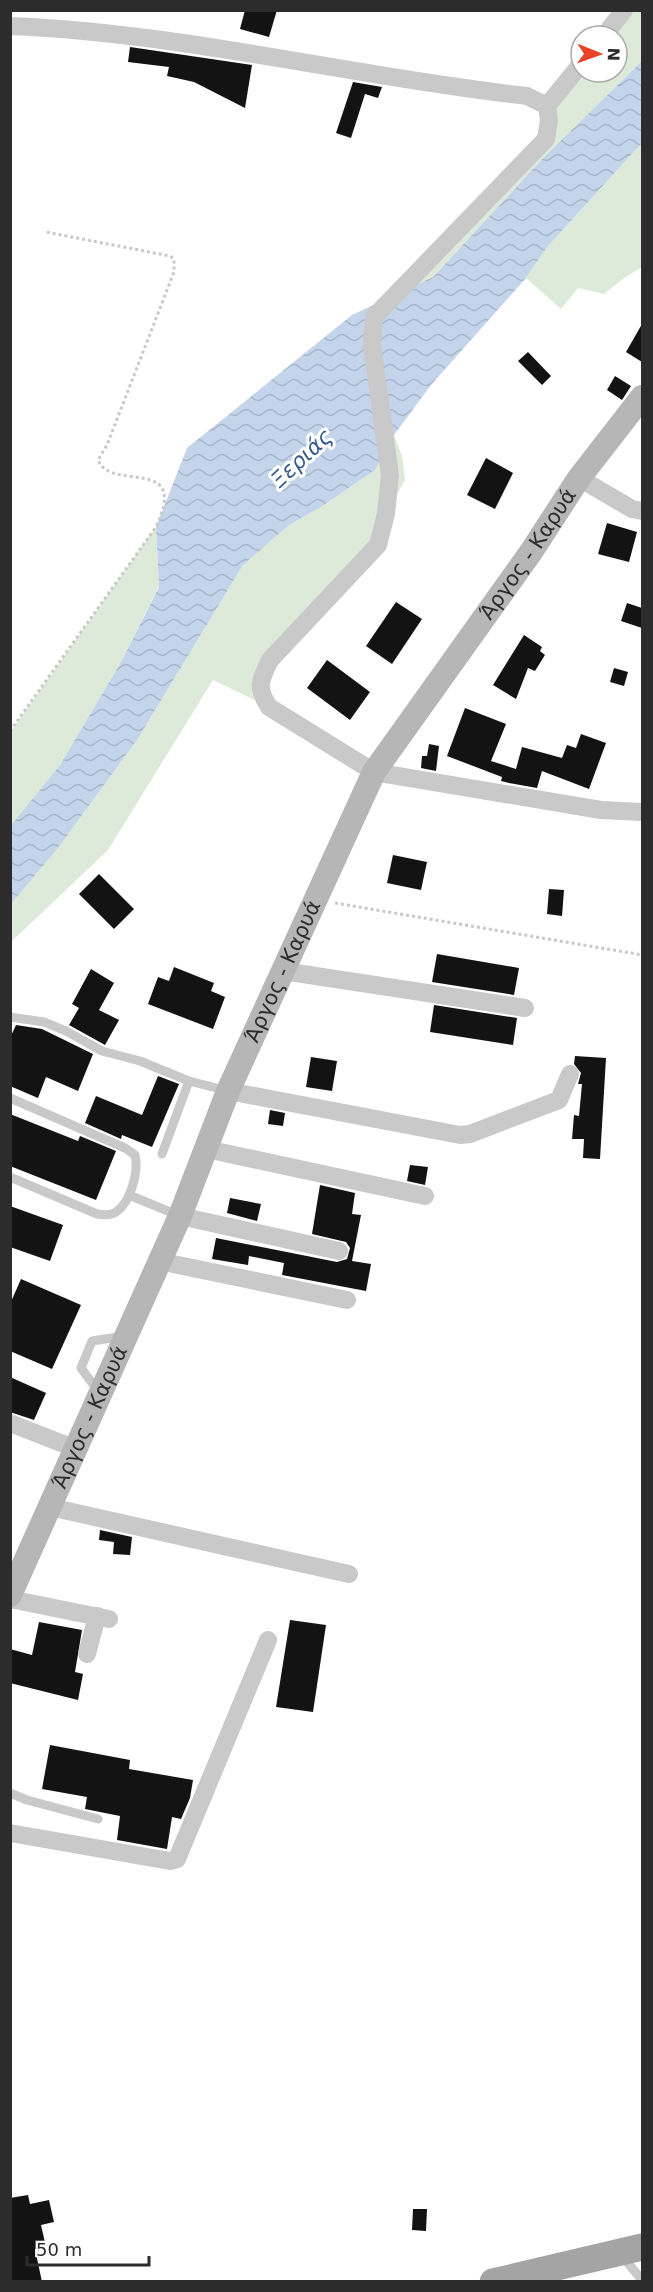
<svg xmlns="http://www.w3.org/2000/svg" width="653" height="2292" viewBox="0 0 653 2292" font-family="'DejaVu Sans',sans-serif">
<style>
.grass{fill:#deead9}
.water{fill:url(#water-waves)}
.building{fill:#131313}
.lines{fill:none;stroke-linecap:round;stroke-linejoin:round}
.path{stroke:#c9c9c9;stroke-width:3;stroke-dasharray:3 3;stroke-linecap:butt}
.service{stroke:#c9c9c9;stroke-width:9}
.minor{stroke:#c9c9c9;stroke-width:18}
.secondary{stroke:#b6b6b6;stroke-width:24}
.primary{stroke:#a4a4a4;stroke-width:27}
.labels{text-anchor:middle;stroke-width:6;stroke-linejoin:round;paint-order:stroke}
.street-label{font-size:21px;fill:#2c2c2c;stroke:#fff}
.water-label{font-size:22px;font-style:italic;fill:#395b8f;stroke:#fff}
</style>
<defs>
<pattern id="water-waves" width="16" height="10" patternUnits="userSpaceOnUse" patternTransform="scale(1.5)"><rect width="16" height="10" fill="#c4d4eb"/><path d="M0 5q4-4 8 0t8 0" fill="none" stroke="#a9b6ca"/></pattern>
</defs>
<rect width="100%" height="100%" fill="#fff"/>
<g class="grass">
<polygon points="624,11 642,11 642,61 545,156 433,277 395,295 546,139 547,106 581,72 617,72 617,36 604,36"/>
<polygon points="642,143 642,267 624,278 604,294 578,288 561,309 526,278 547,247"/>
<polygon points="394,435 402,456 405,480 386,514 378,545 270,660 269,707 213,680 108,850 11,942 11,904 58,848 137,740 243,565 289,525 321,507 375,470"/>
<polygon points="156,527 159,586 121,662 60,765 11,825 11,731"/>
</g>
<polygon class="water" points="642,61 642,143 547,247 526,278 431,385 394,435 375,470 321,507 289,525 243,565 137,740 58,848 11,904 11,825 60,765 121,662 159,587 156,527 187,448 352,315 433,277 545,156"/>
<g class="building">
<polygon points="245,10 277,10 269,37 240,29"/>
<polygon points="130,47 252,65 245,108 194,82 167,76 169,67 128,62"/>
<polygon points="353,82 382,87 378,98 365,94 351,138 336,133"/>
<polygon points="642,324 642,362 626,352"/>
<polygon points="528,352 551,376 542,385 518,361"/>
<polygon points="615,376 631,386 622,400 607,390"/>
<polygon points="486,458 513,473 495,509 467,495"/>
<polygon points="607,523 637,532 629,562 598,554"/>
<polygon points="396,602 422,619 392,664 366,646"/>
<polygon points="627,603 642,608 642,628 621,621"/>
<polygon points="524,635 542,647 540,651 545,655 535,671 528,668 516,699 493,685"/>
<polygon points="327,660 370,692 350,720 307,688"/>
<polygon points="614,668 628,672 624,686 610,682"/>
<polygon points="465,708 506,724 491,761 516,769 522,747 562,758 567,745 576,748 581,734 606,743 589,789 542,771 537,788 509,783 501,781 502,777 447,756"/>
<polygon points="429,744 439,746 436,771 421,768 422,756 427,756"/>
<polygon points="393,855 427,862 421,890 387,883"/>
<polygon points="99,874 134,909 114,929 79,894"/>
<polygon points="549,889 564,890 562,916 547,914"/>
<polygon points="437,954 519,968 514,995 432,982"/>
<polygon points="174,967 214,983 211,991 225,997 213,1029 148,1004 158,977 169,981"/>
<polygon points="91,969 114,983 99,1010 119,1020 105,1045 69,1025 79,1008 72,1004"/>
<polygon points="434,1005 517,1018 513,1045 430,1032"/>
<polygon points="16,1025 42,1029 93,1054 78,1091 46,1077 38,1098 10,1086 10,1038"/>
<polygon points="575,1056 606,1058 600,1159 583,1158 584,1139 572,1139 574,1115 579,1116 582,1084 578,1084 581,1073 574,1064"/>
<polygon points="311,1057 337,1061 332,1091 306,1087"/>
<polygon points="158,1076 179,1084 152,1147 122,1135 121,1139 85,1123 96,1096 142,1115"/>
<polygon points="270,1110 285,1113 283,1126 268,1124"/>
<polygon points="10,1114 78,1141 80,1136 116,1151 96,1200 10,1166"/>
<polygon points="410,1165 428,1167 425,1185 407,1181"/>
<polygon points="320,1185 355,1193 352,1214 361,1215 352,1261 371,1264 366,1291 282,1275 284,1263 249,1256 248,1265 212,1259 216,1238 337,1262 347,1259 350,1248 346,1242 312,1234"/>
<polygon points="230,1198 261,1204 257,1221 227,1213"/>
<polygon points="10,1206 63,1225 50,1261 10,1247"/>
<polygon points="21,1279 81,1305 52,1369 10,1351 10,1304"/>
<polygon points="10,1377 46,1393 34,1420 10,1412"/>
<polygon points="100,1530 132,1537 130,1555 113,1554 114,1542 99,1540"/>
<polygon points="290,1620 326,1625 313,1712 276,1707"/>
<polygon points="39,1622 82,1630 75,1672 83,1674 78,1700 10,1683 10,1649 32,1655"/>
<polygon points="50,1745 130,1760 129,1769 193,1780 190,1798 181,1819 172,1817 167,1849 117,1840 120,1816 85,1809 87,1797 42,1789"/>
<polygon points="28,2195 30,2204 49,2200 54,2222 41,2225 46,2247 35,2249 42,2282 10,2282 10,2198"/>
<polygon points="413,2209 427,2209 426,2231 412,2230"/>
</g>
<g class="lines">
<g class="path">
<path d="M10,731l146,-204c34,-73 -45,-34 -58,-67l9,-15 67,-173v-13l-4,-3 -124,-24"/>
<polyline points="335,903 642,955"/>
</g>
<g class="service">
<polyline points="10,1017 44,1022 66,1031 102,1051 140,1061 189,1081 228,1091"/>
<path d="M10,1098l115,50 10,7c4,16 -4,47 -19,57 -6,4 -13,3 -19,2l-87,-37"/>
<polyline points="162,1154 189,1081"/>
<polyline points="129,1195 180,1216"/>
<polyline points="98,1391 81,1368 92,1341 124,1336"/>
<polyline points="10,1793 27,1800 98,1819"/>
<polyline points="621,2255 642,2280"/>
</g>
<g class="minor">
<path d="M10,26c175,7 344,51 517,70l20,10 2,14 -3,19 -172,178 -2,28 18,130 -4,39 -8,31 -108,115c-10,21 -14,27 -1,47l105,65 227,38 41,2"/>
<polyline points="604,36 624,10"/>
<polyline points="547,106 581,64"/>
<polyline points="579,478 632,509 642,511"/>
<polyline points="283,971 525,1008"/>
<polyline points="228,1091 460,1135 470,1134 559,1100 570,1074"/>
<polyline points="206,1149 425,1196"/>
<polyline points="180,1216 339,1251"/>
<polyline points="159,1261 347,1300"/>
<polyline points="10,1423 76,1449"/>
<polyline points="50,1507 349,1574"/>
<polyline points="10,1599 109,1619"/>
<polyline points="87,1654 97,1616"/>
<polyline points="10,1833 170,1861 177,1859 268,1640"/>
</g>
<path class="secondary" id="s1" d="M10,1595l170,-379 48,-125 146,-319 157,-220 48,-74 63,-81"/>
<polyline class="primary" points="493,2282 642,2247"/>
</g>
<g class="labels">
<g class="street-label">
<text dy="7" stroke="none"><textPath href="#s1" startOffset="1167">Άργος - Καρυά</textPath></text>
<text dy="7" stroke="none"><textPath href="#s1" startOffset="681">Άργος - Καρυά</textPath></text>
<text dy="7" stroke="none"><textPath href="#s1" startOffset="195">Άργος - Καρυά</textPath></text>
</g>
<g class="water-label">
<text transform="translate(301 458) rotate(-43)" y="8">Ξεριάς</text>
</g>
</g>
<rect width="653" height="2292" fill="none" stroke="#2c2c2c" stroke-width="24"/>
<g transform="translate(599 54) rotate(91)"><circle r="28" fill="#ffffff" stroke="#ababab" stroke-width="1.5"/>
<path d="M0-4.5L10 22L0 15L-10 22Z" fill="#e94429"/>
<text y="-9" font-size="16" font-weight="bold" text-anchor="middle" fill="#2c2c2c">N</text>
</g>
<path d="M27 2256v9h122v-9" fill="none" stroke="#2c2c2c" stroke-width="3"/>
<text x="36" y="2256" font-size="18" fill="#2c2c2c" stroke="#ffffff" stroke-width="4.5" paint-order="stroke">50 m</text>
</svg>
